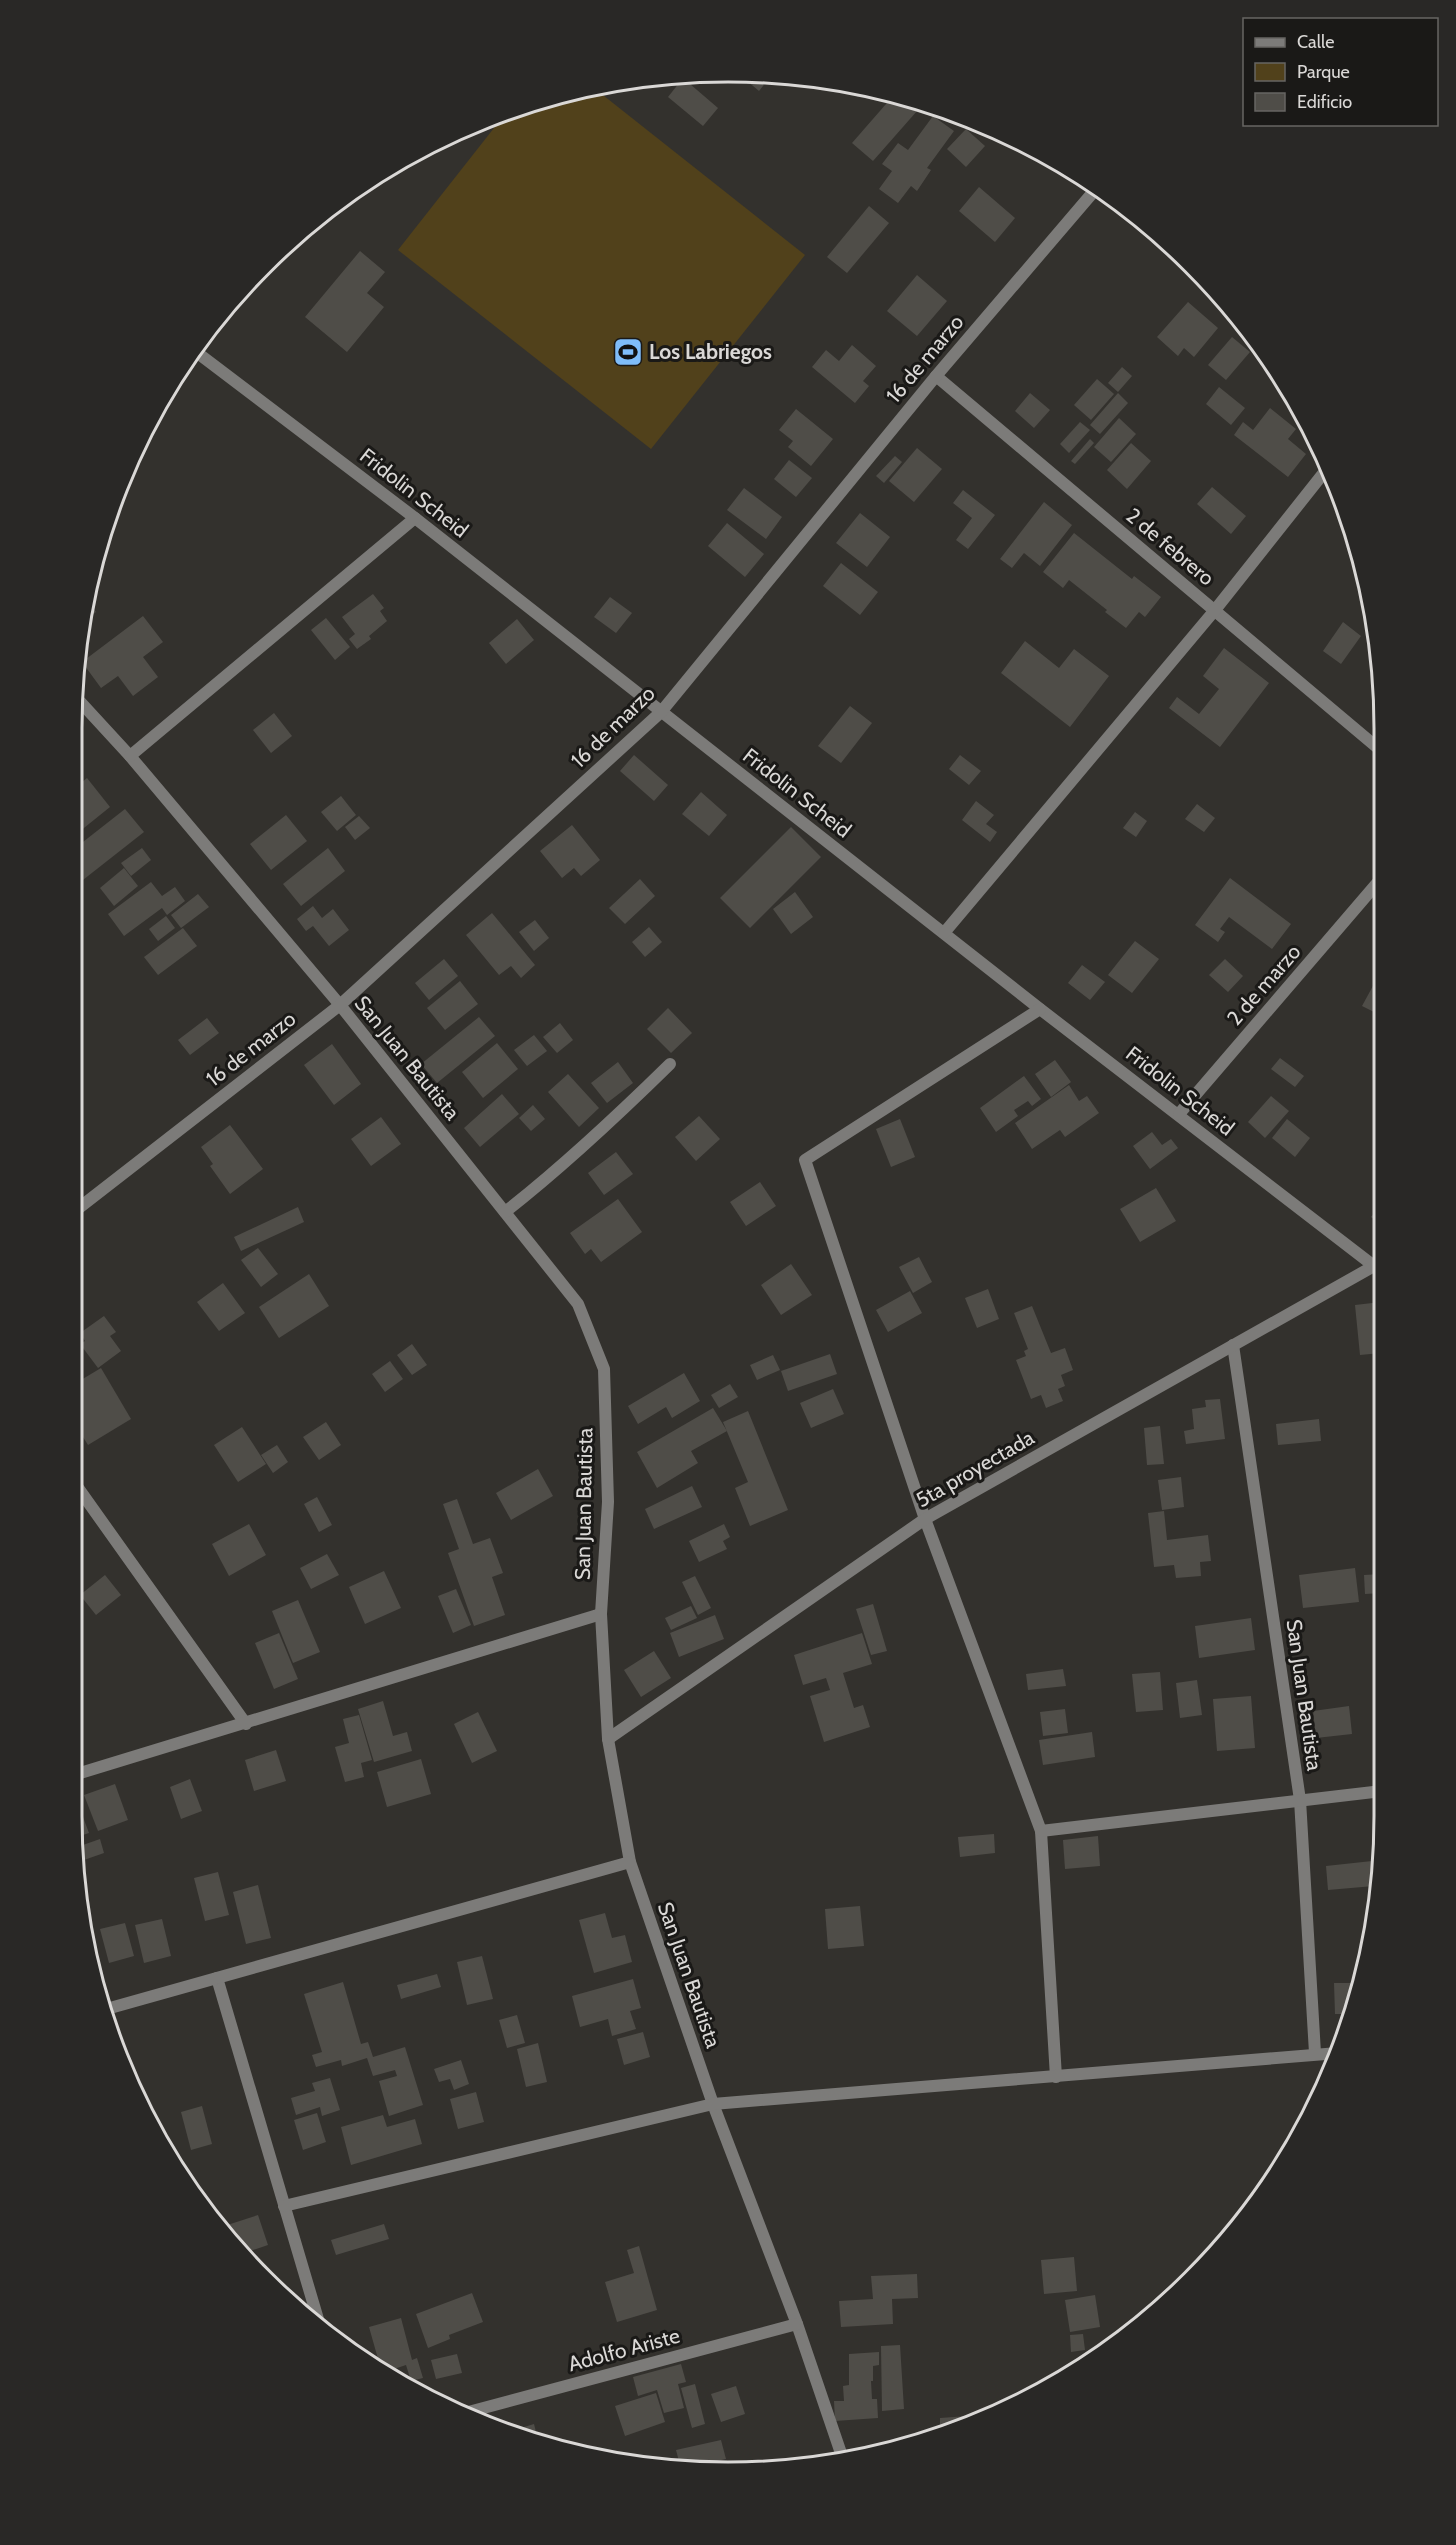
<svg xmlns="http://www.w3.org/2000/svg" width="1456" height="2545" viewBox="0 0 1456 2545" font-family="Cabin,sans-serif">
<style>
.green{fill:#51411b}
.building{fill:#4f4d48}
.lines{fill:none;stroke-linecap:round;stroke-linejoin:round}
.minor{stroke:#7c7b79;stroke-width:12}
.labels{text-anchor:middle;stroke-width:6;stroke-linejoin:round;paint-order:stroke}
.poi-label{font-size:21px;font-weight:bold;fill:#dad8d6;stroke:#1a1917;text-anchor:start}
.street-label{font-size:21px;fill:#dad8d6;stroke:#1a1917}
.rim{fill:none;stroke:#dad8d6;stroke-width:3}
</style>
<rect width="100%" height="100%" fill="#33312d"/>
<polygon class="green" points="594,88 805,255 651,449 398,250 505,114 559,94"/>
<g class="building">
<polygon points="740,75 771,76 759,91"/>
<polygon points="683,78 718,108 703,126 668,97"/>
<polygon points="845,85 865,90 858,97"/>
<polygon points="893,96 902,98 917,111 873,161 852,143"/>
<polygon points="933,116 954,131 927,168 931,170 917,191 911,186 898,203 879,189 892,171 882,164 898,143 908,150"/>
<polygon points="966,129 985,146 966,167 947,149"/>
<polygon points="979,187 1015,218 995,242 959,211"/>
<polygon points="869,206 889,223 847,273 827,257"/>
<polygon points="360,251 385,272 367,293 384,307 347,352 305,317"/>
<polygon points="917,275 947,301 917,336 887,311"/>
<polygon points="1188,302 1218,328 1194,357 1184,348 1178,356 1157,337"/>
<polygon points="1232,337 1250,352 1226,380 1208,365"/>
<polygon points="852,345 876,366 863,381 869,386 855,403 812,367 826,350 839,361"/>
<polygon points="1122,367 1132,376 1118,392 1108,383"/>
<polygon points="1097,379 1114,394 1091,420 1074,405"/>
<polygon points="1219,387 1245,408 1231,425 1206,404"/>
<polygon points="1030,393 1050,410 1034,428 1015,411"/>
<polygon points="1118,393 1128,403 1100,434 1090,425"/>
<polygon points="1270,408 1296,429 1288,439 1306,454 1288,477 1234,435 1243,422 1253,430"/>
<polygon points="796,409 833,439 811,466 788,447 793,441 779,430"/>
<polygon points="1119,418 1136,434 1111,462 1094,447"/>
<polygon points="1080,422 1090,430 1069,453 1060,444"/>
<polygon points="1090,439 1094,443 1075,464 1071,461"/>
<polygon points="1131,443 1151,461 1127,489 1107,470"/>
<polygon points="917,448 942,469 914,502 889,481"/>
<polygon points="895,456 902,462 884,483 876,476"/>
<polygon points="789,460 812,478 796,497 774,479"/>
<polygon points="1212,487 1246,516 1231,534 1197,504"/>
<polygon points="744,488 782,517 766,539 727,510"/>
<polygon points="963,490 995,515 968,549 956,540 972,518 953,503"/>
<polygon points="1044,502 1072,525 1040,566 1024,553 1012,568 1000,559"/>
<polygon points="860,513 890,537 867,567 836,543"/>
<polygon points="727,523 764,554 745,577 708,546"/>
<polygon points="1074,533 1132,579 1134,576 1161,597 1145,617 1139,612 1126,628 1105,612 1107,610 1069,580 1063,588 1043,572"/>
<polygon points="841,563 878,592 860,615 823,586"/>
<polygon points="373,594 384,608 380,611 387,621 369,636 371,639 357,649 349,639 355,634 342,617"/>
<polygon points="610,597 632,613 616,633 594,617"/>
<polygon points="87,600 96,612 84,621"/>
<polygon points="143,616 163,642 143,657 158,677 133,696 118,676 101,688 82,662"/>
<polygon points="326,618 350,647 335,660 311,630"/>
<polygon points="517,619 534,640 506,664 489,643"/>
<polygon points="1343,622 1361,636 1341,664 1323,651"/>
<polygon points="1025,641 1059,668 1074,649 1109,676 1070,727 1001,673"/>
<polygon points="1224,648 1269,683 1220,747 1169,708 1177,697 1199,714 1219,689 1203,676"/>
<polygon points="850,706 872,723 841,763 818,746"/>
<polygon points="274,713 292,736 271,753 253,730"/>
<polygon points="634,755 668,785 654,801 620,771"/>
<polygon points="960,755 981,771 969,785 949,769"/>
<polygon points="87,778 110,807 74,836 74,789"/>
<polygon points="701,792 727,815 709,836 682,814"/>
<polygon points="341,796 356,815 337,831 321,812"/>
<polygon points="976,801 994,815 986,824 997,832 990,842 962,820"/>
<polygon points="1197,804 1215,818 1204,832 1185,819"/>
<polygon points="125,809 144,832 74,887 74,849"/>
<polygon points="1135,812 1147,821 1136,837 1123,828"/>
<polygon points="286,815 307,841 271,870 250,844"/>
<polygon points="359,816 370,828 355,840 345,827"/>
<polygon points="572,825 600,860 581,876 574,868 562,878 540,851"/>
<polygon points="791,827 821,857 750,928 720,898"/>
<polygon points="142,848 151,860 131,876 121,863"/>
<polygon points="328,848 345,871 301,906 283,884"/>
<polygon points="124,868 138,886 114,906 100,888"/>
<polygon points="1230,878 1291,924 1272,949 1229,917 1220,929 1225,932 1218,942 1195,925"/>
<polygon points="640,879 655,896 625,924 609,908"/>
<polygon points="151,882 162,896 175,887 185,901 167,915 162,908 124,936 108,914"/>
<polygon points="795,892 813,917 791,934 773,909"/>
<polygon points="198,894 209,907 181,928 171,915"/>
<polygon points="313,906 322,918 333,909 349,930 329,946 313,926 306,931 297,919"/>
<polygon points="492,913 535,965 521,978 511,966 499,975 466,935"/>
<polygon points="166,916 175,928 158,941 149,929"/>
<polygon points="535,920 549,938 534,951 519,932"/>
<polygon points="649,927 662,942 645,957 632,942"/>
<polygon points="183,928 197,946 158,975 144,957"/>
<polygon points="1135,941 1159,959 1132,993 1108,975"/>
<polygon points="444,959 458,976 429,1000 415,983"/>
<polygon points="1225,959 1243,976 1228,992 1209,975"/>
<polygon points="1082,965 1105,982 1090,1000 1068,983"/>
<polygon points="1380,973 1380,1015 1362,1006"/>
<polygon points="460,981 478,1004 445,1030 427,1008"/>
<polygon points="668,1008 692,1033 671,1053 647,1029"/>
<polygon points="479,1017 495,1036 437,1083 421,1064"/>
<polygon points="207,1018 219,1033 190,1055 178,1040"/>
<polygon points="560,1023 573,1040 557,1053 543,1037"/>
<polygon points="534,1035 547,1051 527,1066 514,1050"/>
<polygon points="497,1043 518,1069 483,1098 462,1072"/>
<polygon points="332,1044 361,1084 334,1105 304,1065"/>
<polygon points="1280,1058 1304,1076 1295,1087 1271,1069"/>
<polygon points="1055,1060 1071,1082 1051,1097 1035,1074"/>
<polygon points="618,1062 633,1083 607,1103 591,1083"/>
<polygon points="568,1074 599,1108 579,1127 548,1092"/>
<polygon points="1024,1076 1041,1099 1032,1106 1028,1101 1014,1110 1018,1116 996,1132 980,1108"/>
<polygon points="1069,1085 1079,1101 1087,1096 1099,1113 1065,1137 1060,1130 1032,1149 1015,1123"/>
<polygon points="502,1094 519,1114 480,1147 464,1128"/>
<polygon points="1271,1096 1289,1111 1265,1138 1248,1122"/>
<polygon points="533,1105 545,1119 531,1131 519,1118"/>
<polygon points="699,1116 720,1139 696,1161 675,1137"/>
<polygon points="381,1117 401,1144 371,1166 351,1139"/>
<polygon points="900,1119 915,1157 891,1167 876,1129"/>
<polygon points="1287,1119 1310,1138 1295,1157 1272,1138"/>
<polygon points="230,1125 263,1169 230,1194 210,1166 213,1164 201,1147"/>
<polygon points="1152,1132 1162,1145 1171,1139 1178,1148 1150,1169 1133,1146"/>
<polygon points="616,1152 633,1174 604,1195 588,1173"/>
<polygon points="760,1182 776,1206 746,1226 730,1202"/>
<polygon points="1156,1188 1176,1221 1140,1242 1120,1209"/>
<polygon points="618,1199 642,1232 601,1262 591,1249 585,1254 570,1233"/>
<polygon points="1380,1206 1380,1224 1371,1217"/>
<polygon points="298,1207 304,1222 241,1251 234,1237"/>
<polygon points="258,1248 278,1274 261,1287 241,1260"/>
<polygon points="919,1257 932,1282 913,1293 899,1267"/>
<polygon points="791,1264 812,1295 781,1315 761,1285"/>
<polygon points="309,1274 329,1306 279,1338 259,1307"/>
<polygon points="223,1283 245,1313 219,1331 197,1302"/>
<polygon points="988,1289 999,1319 977,1328 965,1298"/>
<polygon points="910,1291 922,1313 888,1332 876,1310"/>
<polygon points="1381,1302 1381,1353 1360,1355 1355,1305"/>
<polygon points="1032,1306 1051,1353 1065,1348 1073,1370 1061,1375 1065,1386 1058,1389 1063,1401 1046,1408 1041,1395 1031,1399 1016,1360 1026,1356 1024,1351 1028,1349 1014,1313"/>
<polygon points="104,1316 116,1332 110,1336 121,1351 98,1368 80,1344 85,1341 80,1333"/>
<polygon points="412,1344 427,1365 412,1375 397,1355"/>
<polygon points="830,1354 837,1374 788,1391 781,1371"/>
<polygon points="773,1355 780,1370 757,1380 750,1365"/>
<polygon points="390,1361 403,1379 385,1392 372,1374"/>
<polygon points="101,1368 131,1419 88,1445 76,1426 76,1383"/>
<polygon points="684,1373 700,1401 672,1418 666,1407 638,1424 628,1406"/>
<polygon points="730,1384 738,1397 719,1408 711,1395"/>
<polygon points="833,1389 844,1414 811,1428 800,1403"/>
<polygon points="1220,1399 1225,1439 1186,1444 1184,1431 1194,1429 1192,1409 1206,1407 1205,1400"/>
<polygon points="713,1408 727,1431 691,1451 698,1463 657,1488 637,1452"/>
<polygon points="748,1411 788,1510 750,1526 735,1488 748,1482 723,1422"/>
<polygon points="1319,1419 1321,1441 1278,1445 1276,1424"/>
<polygon points="326,1422 341,1445 319,1460 303,1437"/>
<polygon points="1160,1426 1164,1464 1147,1465 1144,1428"/>
<polygon points="242,1427 266,1464 238,1482 214,1445"/>
<polygon points="277,1445 288,1462 273,1473 261,1455"/>
<polygon points="538,1469 553,1496 511,1520 496,1493"/>
<polygon points="1181,1477 1184,1507 1162,1510 1158,1480"/>
<polygon points="692,1486 702,1507 654,1529 645,1509"/>
<polygon points="317,1497 332,1525 319,1532 304,1504"/>
<polygon points="457,1499 473,1544 490,1538 503,1573 492,1577 505,1615 474,1626 448,1553 459,1549 443,1504"/>
<polygon points="1164,1511 1167,1540 1208,1535 1211,1561 1200,1562 1201,1576 1176,1578 1174,1565 1154,1567 1148,1513"/>
<polygon points="249,1524 266,1555 229,1576 212,1544"/>
<polygon points="724,1524 730,1537 723,1541 727,1549 699,1562 689,1541"/>
<polygon points="327,1554 339,1575 311,1589 300,1568"/>
<polygon points="1355,1568 1359,1602 1303,1608 1299,1575"/>
<polygon points="384,1571 401,1608 365,1624 349,1587"/>
<polygon points="1382,1574 1382,1593 1365,1594 1364,1575"/>
<polygon points="105,1575 121,1595 96,1615 80,1595"/>
<polygon points="695,1576 711,1608 698,1615 682,1582"/>
<polygon points="456,1589 471,1625 453,1633 438,1596"/>
<polygon points="298,1600 320,1652 293,1663 272,1611"/>
<polygon points="873,1604 887,1651 871,1655 856,1609"/>
<polygon points="691,1606 697,1618 671,1630 665,1618"/>
<polygon points="715,1615 724,1639 679,1657 670,1633"/>
<polygon points="1251,1618 1255,1650 1199,1658 1195,1626"/>
<polygon points="279,1633 298,1679 274,1689 255,1643"/>
<polygon points="862,1633 872,1664 843,1673 854,1708 863,1705 870,1727 824,1742 810,1696 830,1690 826,1678 803,1685 794,1655"/>
<polygon points="654,1651 671,1678 641,1697 624,1670"/>
<polygon points="1063,1669 1066,1686 1028,1690 1026,1674"/>
<polygon points="1160,1672 1163,1710 1136,1712 1132,1674"/>
<polygon points="1197,1680 1202,1715 1180,1718 1176,1683"/>
<polygon points="1251,1696 1255,1748 1217,1751 1213,1699"/>
<polygon points="383,1701 393,1736 407,1732 412,1751 374,1762 358,1709"/>
<polygon points="1349,1706 1352,1734 1316,1738 1313,1711"/>
<polygon points="1065,1709 1068,1733 1043,1736 1040,1712"/>
<polygon points="478,1712 497,1751 472,1763 454,1724"/>
<polygon points="359,1715 372,1760 361,1763 364,1777 345,1782 335,1747 349,1743 343,1719"/>
<polygon points="1092,1732 1095,1757 1043,1765 1039,1740"/>
<polygon points="276,1750 286,1781 254,1791 245,1760"/>
<polygon points="421,1759 431,1794 387,1807 377,1772"/>
<polygon points="190,1779 202,1811 181,1819 170,1787"/>
<polygon points="115,1784 128,1820 98,1831 84,1795"/>
<polygon points="77,1801 89,1833 77,1837"/>
<polygon points="994,1834 995,1853 960,1857 958,1837"/>
<polygon points="1098,1836 1100,1866 1065,1869 1063,1840"/>
<polygon points="100,1839 104,1853 84,1860 80,1846"/>
<polygon points="1372,1861 1374,1886 1328,1890 1326,1866"/>
<polygon points="218,1872 229,1915 205,1921 194,1878"/>
<polygon points="258,1885 271,1938 246,1944 233,1892"/>
<polygon points="860,1906 864,1946 828,1949 825,1909"/>
<polygon points="605,1913 612,1938 625,1935 632,1962 594,1973 579,1920"/>
<polygon points="162,1919 171,1956 144,1963 135,1925"/>
<polygon points="125,1923 134,1956 109,1963 100,1929"/>
<polygon points="482,1956 493,1999 467,2005 457,1962"/>
<polygon points="437,1974 441,1987 401,1999 397,1985"/>
<polygon points="633,1979 641,2008 630,2011 636,2029 612,2036 608,2019 580,2027 572,1996"/>
<polygon points="343,1982 361,2044 368,2042 373,2057 405,2047 423,2105 389,2116 379,2081 397,2076 395,2070 373,2076 367,2058 342,2066 341,2060 316,2067 312,2055 322,2052 304,1994"/>
<polygon points="1334,1983 1358,1983 1352,2014 1335,2014"/>
<polygon points="517,2015 525,2043 507,2048 499,2020"/>
<polygon points="643,2032 650,2057 624,2065 617,2039"/>
<polygon points="538,2043 547,2082 526,2087 517,2049"/>
<polygon points="461,2060 469,2084 454,2090 450,2079 439,2082 434,2069"/>
<polygon points="330,2078 340,2110 322,2116 320,2107 296,2115 291,2098 315,2091 312,2083"/>
<polygon points="476,2092 484,2122 458,2129 450,2099"/>
<polygon points="202,2106 212,2144 191,2150 181,2112"/>
<polygon points="317,2113 326,2142 303,2150 294,2120"/>
<polygon points="383,2115 387,2127 415,2119 422,2144 351,2165 341,2127"/>
<polygon points="258,2215 268,2245 241,2254 218,2228"/>
<polygon points="384,2224 389,2239 336,2255 331,2240"/>
<polygon points="639,2246 657,2310 617,2322 605,2282 634,2273 627,2250"/>
<polygon points="1074,2257 1077,2291 1044,2294 1041,2260"/>
<polygon points="917,2274 918,2298 892,2299 893,2324 841,2327 839,2301 873,2299 871,2276"/>
<polygon points="472,2293 483,2322 449,2335 450,2339 428,2348 416,2314"/>
<polygon points="1095,2295 1100,2327 1070,2332 1065,2300"/>
<polygon points="401,2318 412,2360 417,2358 423,2378 411,2381 406,2365 382,2373 369,2327"/>
<polygon points="1083,2334 1085,2350 1071,2352 1070,2335"/>
<polygon points="900,2345 904,2409 882,2411 881,2346"/>
<polygon points="879,2352 879,2365 873,2366 873,2381 871,2381 872,2399 877,2399 878,2418 835,2421 834,2401 844,2401 843,2386 849,2385 849,2354"/>
<polygon points="457,2354 462,2373 436,2379 431,2360"/>
<polygon points="681,2364 686,2382 678,2384 684,2408 664,2413 657,2390 638,2396 633,2377"/>
<polygon points="695,2384 705,2424 692,2428 681,2388"/>
<polygon points="736,2386 745,2414 721,2422 711,2394"/>
<polygon points="656,2393 665,2422 625,2436 615,2406"/>
<polygon points="968,2416 968,2426 940,2435 940,2418"/>
<polygon points="534,2424 539,2444 511,2433 511,2431"/>
<polygon points="721,2440 726,2459 681,2469 676,2450"/>
<polygon points="778,2459 782,2470 739,2471 739,2470"/>
</g>
<g class="lines">
<g class="minor">
<polyline points="195,351 415,518 1040,1009 1374,1266"/>
<polyline points="936,376 1379,749"/>
<polyline points="73,694 130,756 340,1005 578,1304 604,1369 608,1502 601,1614 608,1739 630,1862 713,2104 797,2324 844,2462"/>
<polyline points="130,756 415,518"/>
<polyline points="944,933 1215,610 1326,470"/>
<polyline points="1040,1009 805,1160 925,1519 1041,1831 1056,2077"/>
<polyline points="1179,1114 1379,881"/>
<polyline points="75,1211 340,1005 661,712 936,376 1095,190"/>
<path d="M505,1212c59,-46 112,-96 165,-148"/>
<polyline points="1233,1345 1300,1800 1315,2053"/>
<polyline points="76,1485 246,1724"/>
<polyline points="608,1739 925,1519 1374,1266 1380,1265"/>
<polyline points="77,1774 601,1614"/>
<polyline points="1041,1831 1382,1791"/>
<polyline points="217,1978 320,2326"/>
<polyline points="103,2010 630,1862"/>
<polyline points="284,2206 713,2104 1338,2053"/>
<polyline points="461,2414 797,2324"/>
</g>
</g>
<defs>
<g id="stadium-square" transform="scale(1.5)"><rect x="-9" y="-9" width="18" height="18" rx="4" fill="#7fbdfa" stroke="#1a1917"/><path d="M0-5a6.5 5 0 1 0 0 10a6.5 5 0 1 0 0-10ZM-3.5-1.8h7v3.6h-7Z" fill="#111"/></g>
</defs>
<g fill-rule="evenodd">
<use href="#stadium-square" x="628" y="352"/>
</g>
<g class="labels">
<g class="poi-label">
<text x="649" y="359">Los Labriegos</text>
</g>
<g class="street-label">
<text transform="translate(925 359) rotate(-50)" y="7">16 de marzo</text>
<text transform="translate(414 493) rotate(38)" y="7">Fridolin Scheid</text>
<text transform="translate(1170 547) rotate(40)" y="7">2 de febrero</text>
<text transform="translate(613 727) rotate(-44)" y="7">16 de marzo</text>
<text transform="translate(797 793) rotate(38)" y="7">Fridolin Scheid</text>
<text transform="translate(1264 985) rotate(-49)" y="7">2 de marzo</text>
<text transform="translate(251 1049) rotate(-38)" y="7">16 de marzo</text>
<text transform="translate(407 1058) rotate(51)" y="7">San Juan Bautista</text>
<text transform="translate(1180 1091) rotate(38)" y="7">Fridolin Scheid</text>
<text transform="translate(975 1469) rotate(-30)" y="7">5ta proyectada</text>
<text transform="translate(584 1504) rotate(-89)" y="7">San Juan Bautista</text>
<text transform="translate(1304 1695) rotate(82)" y="7">San Juan Bautista</text>
<text transform="translate(689 1975) rotate(71)" y="7">San Juan Bautista</text>
<text transform="translate(624 2350) rotate(-15)" y="7">Adolfo Ariste</text>
</g>
</g>
<path d="M0 0H1456V2545H0ZM728 82H728A646 646 0 0 1 1374 728V1816A646 646 0 0 1 728 2462H728A646 646 0 0 1 82 1816V728A646 646 0 0 1 728 82Z" fill="#292826" fill-rule="evenodd"/>
<path class="rim" d="M728 82H728A646 646 0 0 1 1374 728V1816A646 646 0 0 1 728 2462H728A646 646 0 0 1 82 1816V728A646 646 0 0 1 728 82Z"/>
<rect x="1243" y="18" width="195" height="108" fill="#1a1917" stroke="#676563" stroke-width="1.5"/>
<rect x="1255" y="38" width="30" height="9" fill="#7c7b79" stroke="#676563" stroke-width="1.5"/>
<text x="1297" y="48" font-size="18" fill="#dad8d6">Calle</text>
<rect x="1255" y="63" width="30" height="18" fill="#51411b" stroke="#676563" stroke-width="1.5"/>
<text x="1297" y="78" font-size="18" fill="#dad8d6">Parque</text>
<rect x="1255" y="93" width="30" height="18" fill="#4f4d48" stroke="#676563" stroke-width="1.5"/>
<text x="1297" y="108" font-size="18" fill="#dad8d6">Edificio</text>
</svg>
